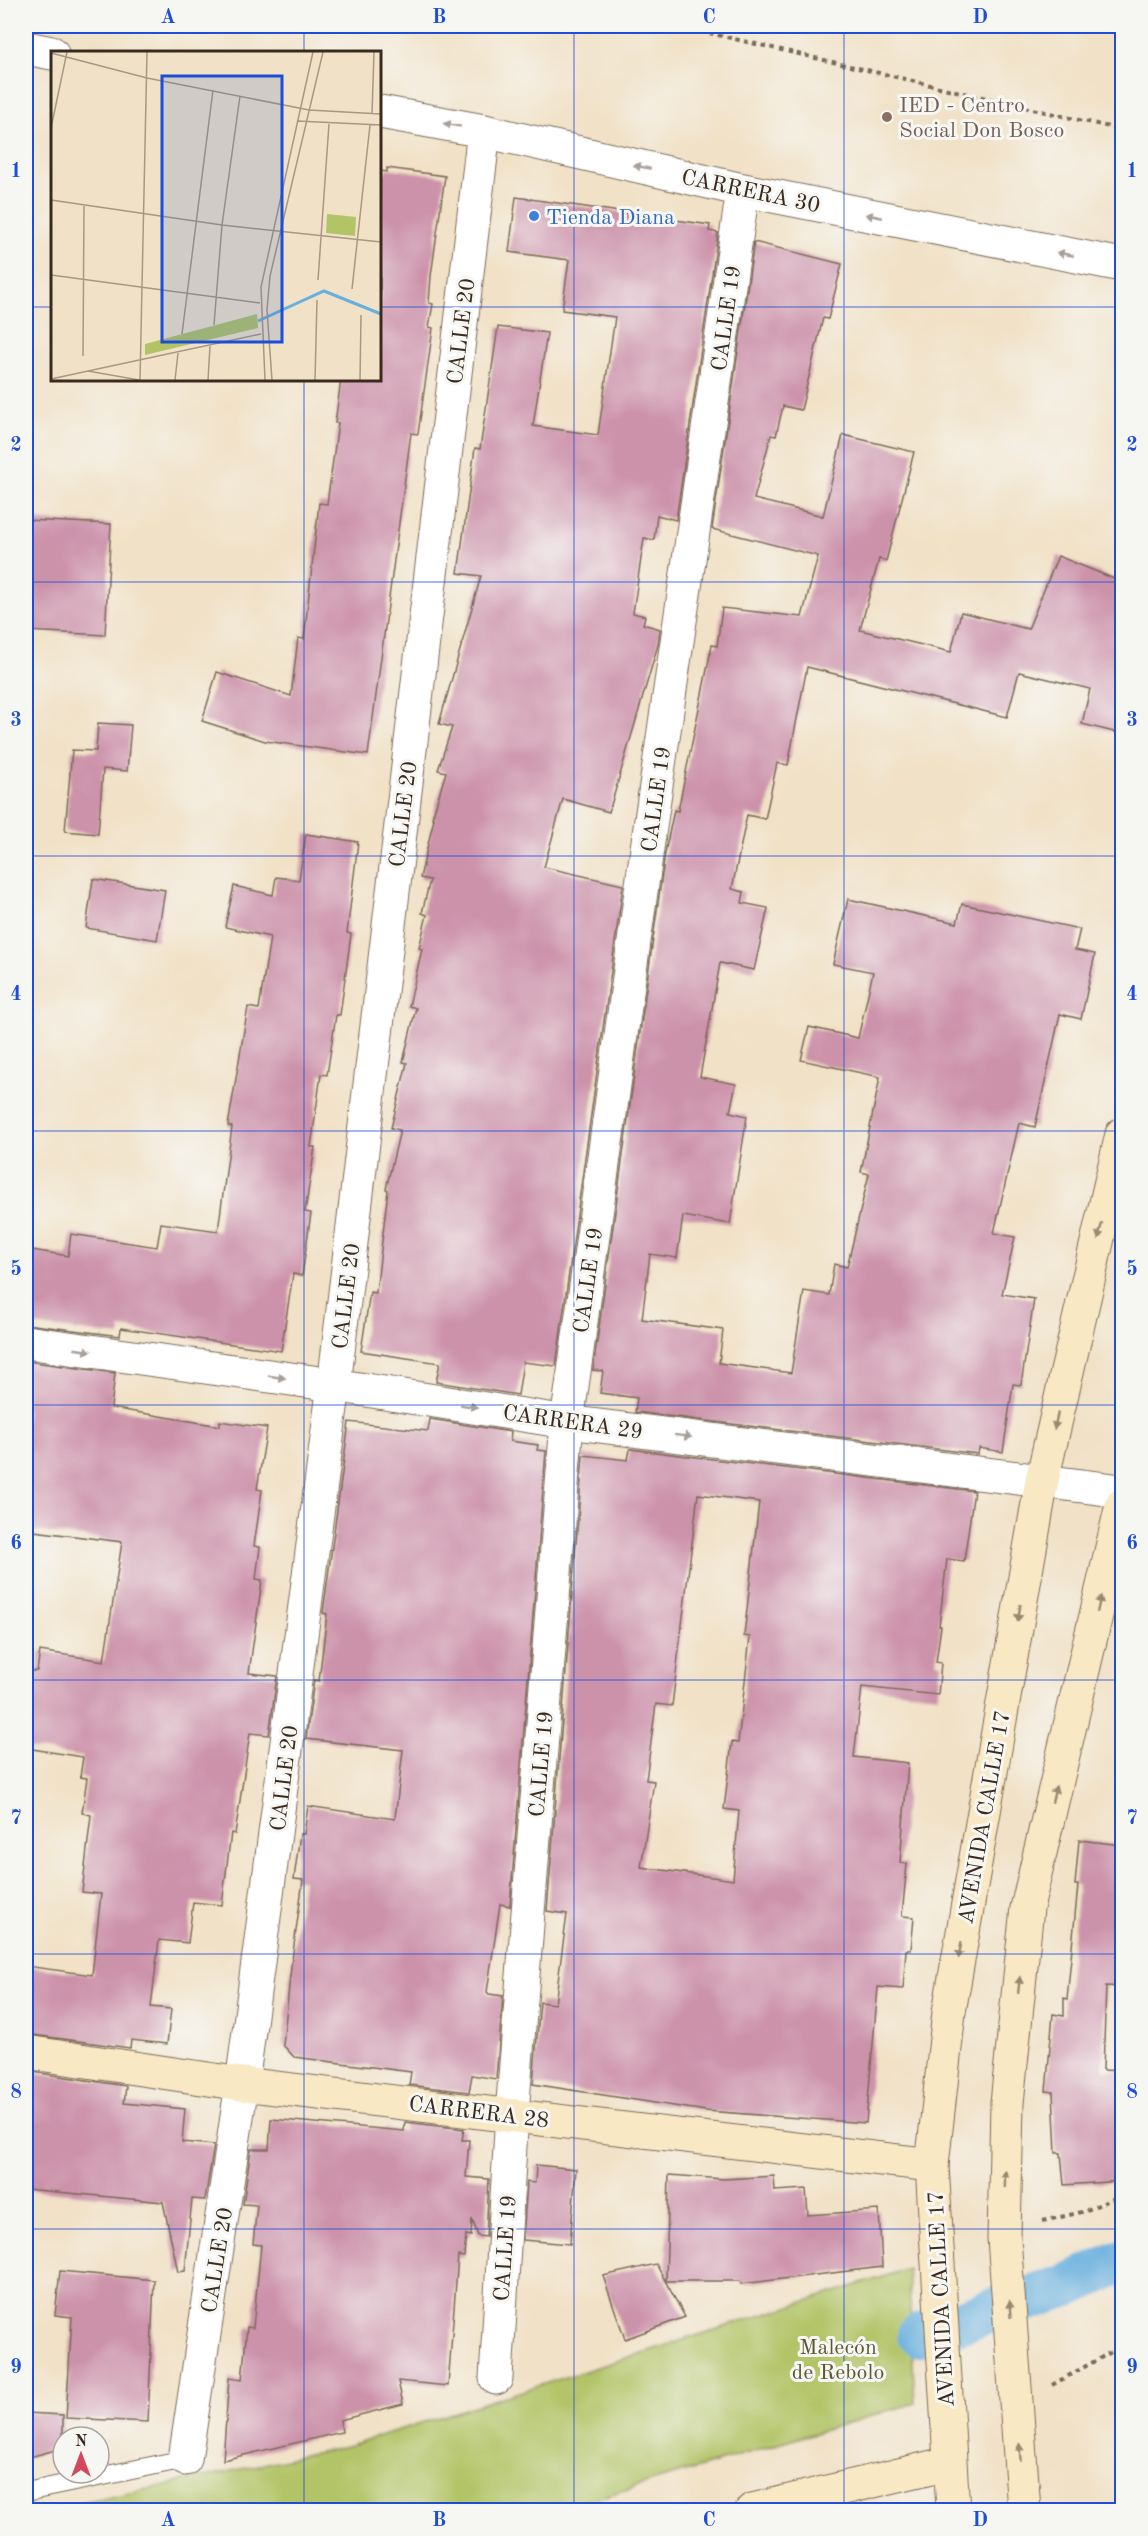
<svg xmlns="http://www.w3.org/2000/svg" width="1148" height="2536" viewBox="0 0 1148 2536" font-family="'Old Standard TT',serif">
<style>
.green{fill:#b3c467;stroke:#777742;stroke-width:1.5}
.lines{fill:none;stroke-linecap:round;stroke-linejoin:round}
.canal{stroke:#67afde;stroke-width:44}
.building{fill:#cc92aa;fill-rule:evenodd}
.lane-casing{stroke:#7b6a59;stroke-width:20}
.street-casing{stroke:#7b6a59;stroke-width:35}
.secondary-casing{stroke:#7b6a59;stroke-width:35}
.path{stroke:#7b6a59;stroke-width:4;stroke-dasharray:4.5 4.5;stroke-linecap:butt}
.lane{stroke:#fff;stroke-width:18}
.street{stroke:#fff;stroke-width:33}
.secondary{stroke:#f8e8c3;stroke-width:33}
.oneway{fill:#a79f9a}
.oneway2{fill:#9a8970}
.grid{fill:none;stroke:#1d4ed8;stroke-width:1.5;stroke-opacity:0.55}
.education-dot{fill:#8d6e63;stroke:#f6f6f2;stroke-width:2}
.shop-dot{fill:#3f7fe0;stroke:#f6f6f2;stroke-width:2}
.labels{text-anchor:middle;stroke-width:6;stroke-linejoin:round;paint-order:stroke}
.education-label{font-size:22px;fill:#785e54;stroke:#f6f6f2;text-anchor:start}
.street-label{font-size:22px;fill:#3b2a1e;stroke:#f6f6f2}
.shop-label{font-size:22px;fill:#366cbe;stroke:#f6f6f2;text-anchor:start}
.park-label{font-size:22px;fill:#5f5834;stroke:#f6f6f2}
.inset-river{fill:none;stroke:#67afde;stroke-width:3}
.inset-road{fill:none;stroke:#a89883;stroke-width:1.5}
.view{fill:#1d4ed8;fill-opacity:0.15;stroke:#1d4ed8;stroke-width:3}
.inset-edge{fill:none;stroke:#3b2a1e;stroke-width:3}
.neatline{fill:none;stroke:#1d4ed8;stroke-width:2}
.grid-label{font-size:20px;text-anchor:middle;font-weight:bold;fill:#1d4ed8}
</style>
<rect width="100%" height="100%" fill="#f6f6f2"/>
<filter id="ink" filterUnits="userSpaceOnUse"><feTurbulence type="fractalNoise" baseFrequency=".0167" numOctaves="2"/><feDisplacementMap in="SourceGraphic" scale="12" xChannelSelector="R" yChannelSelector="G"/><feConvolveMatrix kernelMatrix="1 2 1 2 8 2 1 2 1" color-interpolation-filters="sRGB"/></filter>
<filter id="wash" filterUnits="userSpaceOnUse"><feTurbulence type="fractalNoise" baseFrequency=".008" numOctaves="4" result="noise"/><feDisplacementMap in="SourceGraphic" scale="24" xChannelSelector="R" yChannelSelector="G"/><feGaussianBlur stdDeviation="1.35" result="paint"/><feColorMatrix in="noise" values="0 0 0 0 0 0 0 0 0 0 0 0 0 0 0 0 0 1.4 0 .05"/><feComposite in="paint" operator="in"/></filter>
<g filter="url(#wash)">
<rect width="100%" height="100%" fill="#f1e1c6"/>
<polygon class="green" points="908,2269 915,2403 601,2497 549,2510 51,2510 351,2445"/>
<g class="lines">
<polyline class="canal" points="919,2335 1064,2287 1122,2261"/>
</g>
<g id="blocks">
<g class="building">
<polygon points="387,168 445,176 431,276 429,303 433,304 429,327 433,328 418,434 411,433 368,755 265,741 202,721 217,672 291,696 298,638 304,639 319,503 327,504 338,423 335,423 341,380 380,380 380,171 387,172"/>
<polygon points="516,197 710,225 709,231 718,233 676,520 657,515 654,540 644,538 633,613 645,616 643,624 660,629 658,645 609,812 563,799 544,867 623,885 556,1366 523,1362 518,1395 436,1382 440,1363 361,1351 370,1292 376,1293 388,1190 386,1189 400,1130 391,1128 407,1063 403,1062 416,1008 409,1006 422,949 419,948 427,915 422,913 430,880 420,878 434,819 432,818 446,772 438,770 452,727 439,724 481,576 458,573 475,448 480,449 498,327 547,333 533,426 598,435 615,317 562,310 569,260 509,252"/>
<polygon points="754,242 842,264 828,319 823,318 801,410 783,406 776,436 771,435 754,499 823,516 843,435 914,452 886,561 879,559 860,630 951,652 961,612 1028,629 1058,556 1122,582 1122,734 1082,724 1090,689 1019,672 1007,717 807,667 788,765 777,763 765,819 747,815 732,889 744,892 742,903 768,908 754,970 720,963 700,1077 736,1084 730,1112 747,1116 730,1224 683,1216 677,1258 650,1254 642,1319 723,1330 719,1363 791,1373 804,1291 829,1295 834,1264 847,1267 869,1174 861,1172 880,1077 801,1060 809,1027 858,1038 873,972 833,964 848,899 957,923 962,904 1080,929 1075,950 1095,954 1081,1019 1060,1014 1035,1127 1019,1123 994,1233 1015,1237 1002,1294 1034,1299 1021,1385 1013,1384 1003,1452 979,1448 978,1454 635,1412 637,1398 600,1393 603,1371 593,1370 665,853 674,810 678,811 712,645 717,646 722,608 802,617 818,556 712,529"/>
<polygon points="26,520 111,524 105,635 26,631"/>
<polygon points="98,723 131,725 127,771 103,769 98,834 65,831 72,750 96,751"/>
<polygon points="306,834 358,842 347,933 351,934 340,1015 336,1015 327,1075 321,1074 311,1147 315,1147 305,1212 311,1213 302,1276 293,1274 281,1351 121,1328 120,1336 26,1324 26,1249 68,1256 71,1234 157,1247 161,1223 218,1231 232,1127 228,1126 248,1007 259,1009 270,937 225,927 234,886 273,895 276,877 299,880"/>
<polygon points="93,879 165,890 157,940 86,928"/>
<polygon points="26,1361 115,1373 111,1408 220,1426 220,1421 267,1428 257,1489 262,1490 254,1546 260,1547 256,1579 262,1580 249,1673 277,1676 269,1735 250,1733 235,1834 231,1833 222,1905 193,1902 188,1943 159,1940 151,2007 171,2009 167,2044 131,2040 130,2048 26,2034 26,1966 92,1975 101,1894 82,1892 91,1815 82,1813 87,1778 80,1777 83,1757 26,1748 26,1671 37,1671 40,1651 104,1661 122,1542 26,1530"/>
<polygon points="430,1419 511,1432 510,1441 538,1445 537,1450 546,1451 510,1906 500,1904 487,1992 489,1994 503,1996 496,2079 472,2075 469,2092 409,2085 411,2072 294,2057 283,2045 291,1967 303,1880 294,1879 300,1834 304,1834 308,1806 395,1819 403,1750 306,1739 314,1680 319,1681 327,1614 323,1613 349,1422 428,1431"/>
<path d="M630,1449l344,42 -10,70 -17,-2 -8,67h2l-5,36 5,1 -3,32 -76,-8 -8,70 54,6 -8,100 7,1 -5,52 12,1 -3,33h-5l-3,39 -25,-2 -12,136 -160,-12 -173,-27 7,-82 15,2 12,-90 -20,-3 36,-456 45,5zM698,1494l61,8 -15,134 6,1 -12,106 -6,-1 -8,67 15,2 -6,69 -92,-13 13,-86 -8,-1 10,-76 16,2z"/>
<polygon points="1079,1840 1122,1845 1122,1987 1106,1986 1103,2070 1122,2071 1122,2181 1064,2185 1061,2153 1056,2153 1053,2092 1046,2091 1053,2014 1064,2016 1064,1998 1067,1999 1078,1885 1075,1885"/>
<polygon points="26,2071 126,2086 124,2103 185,2109 182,2142 214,2145 205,2200 192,2199 185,2271 178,2272 163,2202 26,2189"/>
<polygon points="271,2119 404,2131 405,2122 464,2129 462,2140 469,2140 466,2177 489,2179 486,2237 478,2236 472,2219 471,2236 466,2235 464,2257 458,2256 448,2386 398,2381 403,2404 340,2420 342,2432 223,2460 229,2378 242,2380 247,2327 253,2328 261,2245 253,2244 257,2205 243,2204 251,2149 269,2149"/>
<polygon points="536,2165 576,2169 570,2244 523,2240 527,2182 535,2183"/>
<polygon points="669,2175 724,2179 774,2176 775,2191 806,2189 808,2215 879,2210 882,2267 741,2284 740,2281 666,2281"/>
<polygon points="656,2264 685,2317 625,2339 603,2276"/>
<polygon points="60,2271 154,2280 148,2422 66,2418 72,2317 55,2315"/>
<polygon points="26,2413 63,2415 63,2448 26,2458"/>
</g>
</g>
</g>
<g filter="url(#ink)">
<use href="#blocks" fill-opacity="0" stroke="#7b6a59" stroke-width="1.5"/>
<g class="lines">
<g class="lane-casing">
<polyline id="lane" points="26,2492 185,2459"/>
</g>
<g class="street-casing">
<g id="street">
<polyline points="26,48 52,53"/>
<polyline points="380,112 484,131 743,190 1122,265"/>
<polyline points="26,1342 334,1385 567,1422 1122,1491"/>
<polyline points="496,2378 512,2114 567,1422 652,813 743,190"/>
<polyline points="185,2459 242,2084 334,1385 484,131"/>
</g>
</g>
<g class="secondary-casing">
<g id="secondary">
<polyline points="26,2052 242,2084 932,2165"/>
<polyline points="752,2510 949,2463"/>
<polyline points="953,2510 932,2165 949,2012 1042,1480 1122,1134"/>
<polyline points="1024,2510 1004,2238 1007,2103 1027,1908 1122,1505"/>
</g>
</g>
<g class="path">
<polyline points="709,33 1122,130"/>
<polyline points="1043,2221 1082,2212 1122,2195"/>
<polyline points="1052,2385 1122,2346"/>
</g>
<use href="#lane" class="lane"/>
<use href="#street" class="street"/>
<use href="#secondary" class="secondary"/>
</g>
<defs><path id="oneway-solid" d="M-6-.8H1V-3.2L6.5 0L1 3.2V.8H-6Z" transform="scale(1.5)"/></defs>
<g class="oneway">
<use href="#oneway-solid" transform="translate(452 125) rotate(-170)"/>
<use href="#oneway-solid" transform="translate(642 167) rotate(-168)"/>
<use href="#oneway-solid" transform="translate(874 216) rotate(-169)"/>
<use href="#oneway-solid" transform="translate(1065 254) rotate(-169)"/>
<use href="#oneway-solid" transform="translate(83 1350) rotate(8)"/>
<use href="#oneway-solid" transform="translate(277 1377) rotate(8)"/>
<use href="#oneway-solid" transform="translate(469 1406) rotate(9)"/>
<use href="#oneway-solid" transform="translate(683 1436) rotate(7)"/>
</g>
<g class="oneway2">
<use href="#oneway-solid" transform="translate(1100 1231) rotate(103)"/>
<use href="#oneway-solid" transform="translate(1056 1421) rotate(103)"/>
<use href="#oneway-solid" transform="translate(1099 1604) rotate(-77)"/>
<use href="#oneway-solid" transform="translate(1019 1613) rotate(100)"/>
<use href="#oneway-solid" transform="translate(1054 1794) rotate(-77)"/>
<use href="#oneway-solid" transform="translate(960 1950) rotate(100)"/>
<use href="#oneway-solid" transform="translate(1019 1985) rotate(-84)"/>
<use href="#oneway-solid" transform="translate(1005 2179) rotate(-89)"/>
<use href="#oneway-solid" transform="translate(1010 2309) rotate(-94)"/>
<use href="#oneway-solid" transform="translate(1020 2452) rotate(-94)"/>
</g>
</g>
<path class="grid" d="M304,26v26M574,26v2484M844,26v2484M26,307h26M380,307h742M304,380v2130M26,582h1096M26,856h1096M26,1131h1096M26,1405h1096M26,1680h1096M26,1954h1096M26,2229h1096"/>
<circle class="education-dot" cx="887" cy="117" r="6"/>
<circle class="shop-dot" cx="534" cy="216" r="6"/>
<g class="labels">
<g class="education-label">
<text x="899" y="112">IED - Centro<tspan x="899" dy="25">Social Don Bosco</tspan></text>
</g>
<g class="street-label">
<text transform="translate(751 190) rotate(12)" y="8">CARRERA 30</text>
<text transform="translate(725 318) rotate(-82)" y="8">CALLE 19</text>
<text transform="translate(460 331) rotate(-83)" y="8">CALLE 20</text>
<text transform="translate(655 799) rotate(-82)" y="8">CALLE 19</text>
<text transform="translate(402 814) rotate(-83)" y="8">CALLE 20</text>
<text transform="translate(587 1280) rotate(-82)" y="8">CALLE 19</text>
<text transform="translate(345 1296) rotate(-83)" y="8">CALLE 20</text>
<text transform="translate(573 1421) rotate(8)" y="8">CARRERA 29</text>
<text transform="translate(540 1764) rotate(-85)" y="8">CALLE 19</text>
<text transform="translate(283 1778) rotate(-83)" y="8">CALLE 20</text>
<text transform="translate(983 1817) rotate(-80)" y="8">AVENIDA CALLE 17</text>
<text transform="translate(479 2111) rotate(7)" y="8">CARRERA 28</text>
<text transform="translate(504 2248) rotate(-86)" y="8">CALLE 19</text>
<text transform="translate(216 2260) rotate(-81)" y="8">CALLE 20</text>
<text transform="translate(940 2299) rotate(-93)" y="8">AVENIDA CALLE 17</text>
</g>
<g class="shop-label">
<text x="546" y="224">Tienda Diana</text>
</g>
<g class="park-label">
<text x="838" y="2354">Malecón<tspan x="838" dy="25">de Rebolo</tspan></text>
</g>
</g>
<g transform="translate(51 51)">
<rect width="330" height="330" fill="#f1e1c6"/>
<path d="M276,163l29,3 -1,19 -29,-3zM206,263l1,14 -113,27v-11z" fill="#b3c467"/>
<path class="inset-river" d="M207,270l66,-30 57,23"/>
<path class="inset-road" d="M0,2l96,25 162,32 72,4M321,63l2,-62M246,70l84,4M0,77l16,-76M0,149l171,25 159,17M0,224l209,28M267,229l11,-156M301,238l18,-164M163,274l8,-100 18,-129M131,283l31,-244M32,305l1,-150M37,320l173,-37M0,328l37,-8 51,9M89,329l7,-328M124,329l3,-27M157,329l2,-34M214,329l-4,-93 52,-235M221,329l-5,-70 3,-34 53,-224M264,329l2,-80M309,329l1,-65"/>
<path class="view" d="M111,25h120v266h-120z"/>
<rect width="330" height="330" class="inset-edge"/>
</g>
<rect width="1148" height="2536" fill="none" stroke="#f6f6f2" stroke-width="66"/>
<g transform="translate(81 2455)"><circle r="28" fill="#f6f6f2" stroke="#aba49d" stroke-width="1.5"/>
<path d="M0-4.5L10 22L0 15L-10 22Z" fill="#d1495b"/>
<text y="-9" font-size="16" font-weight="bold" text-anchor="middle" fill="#3b2a1e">N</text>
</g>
<rect x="33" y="33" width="1082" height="2470" class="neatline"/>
<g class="grid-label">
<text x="168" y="23">A</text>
<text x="439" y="23">B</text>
<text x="709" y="23">C</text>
<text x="980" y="23">D</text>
<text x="16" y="177">1</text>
<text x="1132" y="177">1</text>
<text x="16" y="451">2</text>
<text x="1132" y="451">2</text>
<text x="16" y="726">3</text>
<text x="1132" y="726">3</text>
<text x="16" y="1000">4</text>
<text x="1132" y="1000">4</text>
<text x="16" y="1275">5</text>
<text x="1132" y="1275">5</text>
<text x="16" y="1549">6</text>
<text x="1132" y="1549">6</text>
<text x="16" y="1824">7</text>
<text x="1132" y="1824">7</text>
<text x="16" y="2098">8</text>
<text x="1132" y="2098">8</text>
<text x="16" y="2373">9</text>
<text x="1132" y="2373">9</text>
<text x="168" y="2526">A</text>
<text x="439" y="2526">B</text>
<text x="709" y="2526">C</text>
<text x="980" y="2526">D</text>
</g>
</svg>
